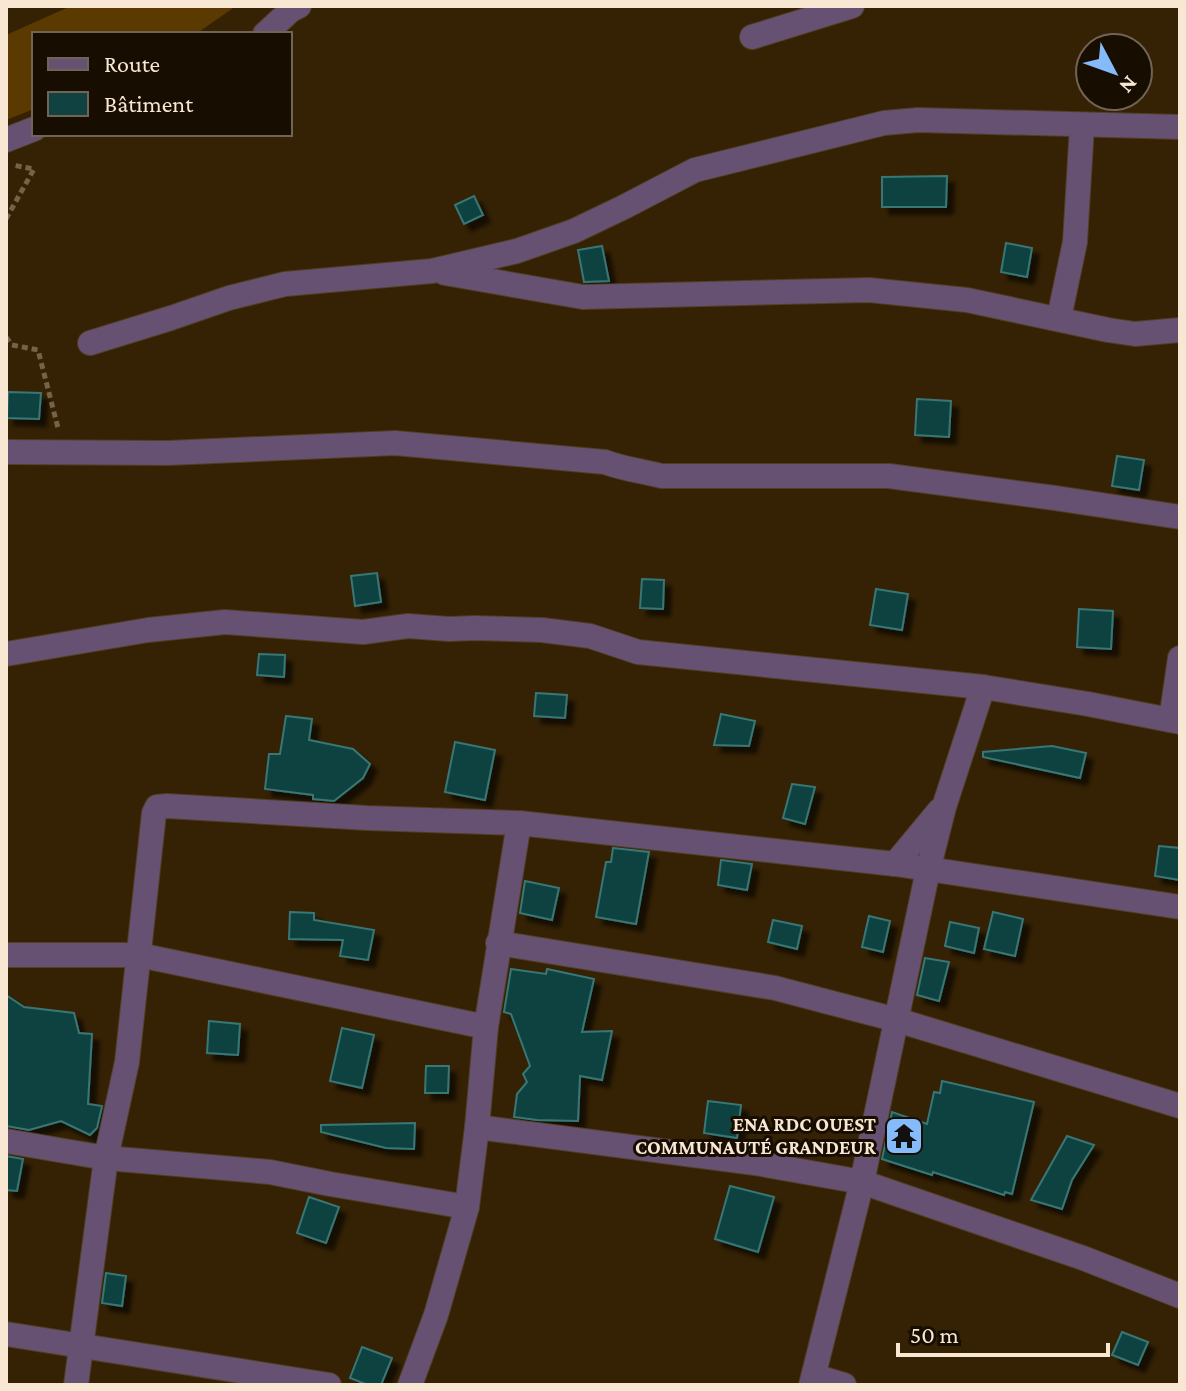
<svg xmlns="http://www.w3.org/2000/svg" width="1186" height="1391" viewBox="0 0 1186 1391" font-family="'Crimson Pro',serif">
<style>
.green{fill:#5b3a01}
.building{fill:#0f4241;stroke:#377775;stroke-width:2;filter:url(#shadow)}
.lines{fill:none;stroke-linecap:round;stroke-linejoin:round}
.minor-casing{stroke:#503e21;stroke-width:26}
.path{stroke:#756248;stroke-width:5;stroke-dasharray:6 4;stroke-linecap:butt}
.minor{stroke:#665172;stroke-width:24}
.labels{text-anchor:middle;stroke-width:6;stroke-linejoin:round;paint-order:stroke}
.poi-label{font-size:20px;font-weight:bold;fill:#f8e7d3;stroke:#180d01;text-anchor:end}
</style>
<defs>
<filter id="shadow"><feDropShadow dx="7" dy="7" stdDeviation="2" flood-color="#0009"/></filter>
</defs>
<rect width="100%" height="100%" fill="#352204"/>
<polygon class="green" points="71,6 236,6 196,34 34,34 34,109 6,120 6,35"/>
<g class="building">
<polygon points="947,176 946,207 882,207 882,177"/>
<polygon points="474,196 483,215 464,224 455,205"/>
<polygon points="1006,243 1032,248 1027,277 1001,272"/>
<polygon points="602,246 609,281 584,282 578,250"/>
<polygon points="8,392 41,393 39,419 7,418"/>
<polygon points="917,399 951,401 949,437 915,435"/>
<polygon points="1117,456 1144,460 1139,490 1112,486"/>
<polygon points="377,573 381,602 355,606 351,576"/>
<polygon points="642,579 664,580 663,609 640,608"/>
<polygon points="876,589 908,594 902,630 870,625"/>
<polygon points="1079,609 1113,611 1111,649 1077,647"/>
<polygon points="259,654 285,655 284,677 257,675"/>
<polygon points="536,693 567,695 565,718 534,716"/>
<polygon points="721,714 755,721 749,746 714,745"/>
<polygon points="286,716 312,719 309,740 353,749 370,764 363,778 334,801 313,799 313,795 265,789 269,754 280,754"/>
<polygon points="455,742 495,750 485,800 445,792"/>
<polygon points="1052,746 1086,753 1080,778 983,757 983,752"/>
<polygon points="792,784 815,787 805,824 783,818"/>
<polygon points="1159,846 1180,848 1180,880 1155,876"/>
<polygon points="613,848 649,852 636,924 596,917 606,862 611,862"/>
<polygon points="721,860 752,864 747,890 718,885"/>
<polygon points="525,881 559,888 552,920 520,913"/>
<polygon points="290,912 314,913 314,920 374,930 368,960 340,956 343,940 289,939"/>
<polygon points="993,912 1023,919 1015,956 984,949"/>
<polygon points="869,916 890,921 883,952 862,947"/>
<polygon points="773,920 802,926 797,949 768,942"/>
<polygon points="950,922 979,928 974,953 945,946"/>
<polygon points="925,958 949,962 939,1001 917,995"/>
<polygon points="511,969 546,974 547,969 594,979 582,1032 612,1031 602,1080 580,1076 578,1121 537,1120 514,1117 517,1094 527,1082 523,1074 530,1066 511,1014 504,1012"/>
<polygon points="6,995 24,1007 74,1013 79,1033 92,1034 88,1104 102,1106 97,1128 90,1135 61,1121 29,1130 6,1126"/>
<polygon points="209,1021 240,1024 238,1055 207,1053"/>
<polygon points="342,1028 374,1035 362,1088 330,1081"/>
<polygon points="426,1066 449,1066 448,1093 425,1093"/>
<polygon points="942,1081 1034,1102 1012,1194 1005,1192 1004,1195 933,1172 932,1175 882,1159 892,1112 927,1124 934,1092 940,1093"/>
<polygon points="708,1101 741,1105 737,1138 704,1133"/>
<polygon points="415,1123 414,1149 386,1148 321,1132 321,1125"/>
<polygon points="1067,1136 1094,1145 1072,1180 1062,1209 1031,1200"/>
<polygon points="6,1156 23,1159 17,1191 6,1190"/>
<polygon points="730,1186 774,1197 758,1252 715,1239"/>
<polygon points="309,1197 339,1207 326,1243 297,1233"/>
<polygon points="106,1273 126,1276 122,1306 102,1303"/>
<polygon points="1122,1332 1148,1342 1138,1365 1112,1355"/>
<polygon points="362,1347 392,1358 381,1385 368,1385 350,1378"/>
</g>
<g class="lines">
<g class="minor-casing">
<g id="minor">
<polyline points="265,34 291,10 299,6"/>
<polyline points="752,37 852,6"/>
<polyline points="6,140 34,129"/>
<polyline points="445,273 583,297 869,290 967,300 1108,330 1135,334 1180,330"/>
<polyline points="1059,318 1075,242 1082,126"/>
<polyline points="90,343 171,318 229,298 285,284 432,271 517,251 574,231 624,207 695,170 884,123 918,120 1180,127"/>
<path d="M6,452l162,1 227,-10 210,19c18,7 37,9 56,14h228l166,22 125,19"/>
<polyline points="6,654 148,630 225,622 363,632 408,626 449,629 475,628 542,630 590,636 638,652 983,687 1088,704 1180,722"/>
<polyline points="1171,720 1180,658"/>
<polyline points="895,864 939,811"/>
<polyline points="498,943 775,988 897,1020 1180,1106"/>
<polyline points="6,955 139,955 486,1027"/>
<polyline points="477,1127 755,1163 862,1182 1083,1258 1180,1296"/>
<polyline points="6,1141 106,1158 270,1172 330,1184 467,1207"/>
<polyline points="6,1334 329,1385"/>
<polyline points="814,1376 844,1385"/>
<polyline points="76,1385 106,1158 127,1062 154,813 157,807 167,806 367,818 519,823 895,864 1180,907"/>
<polyline points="410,1385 436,1315 467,1207 477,1127 486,1027 519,823"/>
<polyline points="811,1385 862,1182 928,870 944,807 983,687"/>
</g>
</g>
<g class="path">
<polyline points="6,219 34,169 12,165"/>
<polyline points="6,337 12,345 38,350 58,428"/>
</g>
<use href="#minor" class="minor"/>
</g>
<defs>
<g id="temple-square" transform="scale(2)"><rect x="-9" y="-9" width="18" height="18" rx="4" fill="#86bbfb" stroke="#180d01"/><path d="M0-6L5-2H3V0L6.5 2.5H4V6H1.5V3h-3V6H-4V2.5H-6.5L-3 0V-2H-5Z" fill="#111"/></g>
</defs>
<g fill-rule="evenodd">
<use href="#temple-square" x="904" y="1136"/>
</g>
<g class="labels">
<g class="poi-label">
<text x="876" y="1131">ENA RDC OUEST<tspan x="876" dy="23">COMMUNAUTÉ GRANDEUR</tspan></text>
</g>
</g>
<rect width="1186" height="1391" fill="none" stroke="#f8e7d3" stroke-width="16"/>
<rect x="32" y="32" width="260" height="104" fill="#180d01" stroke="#726455" stroke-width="2"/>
<rect x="48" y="58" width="40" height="12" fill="#665172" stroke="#726455" stroke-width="2"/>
<text x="104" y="72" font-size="24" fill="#f8e7d3">Route</text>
<rect x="48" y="92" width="40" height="24" fill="#0f4241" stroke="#726455" stroke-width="2"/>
<text x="104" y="112" font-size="24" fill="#f8e7d3">Bâtiment</text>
<g transform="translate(1114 72) rotate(131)"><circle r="38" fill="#180d01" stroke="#726455" stroke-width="2"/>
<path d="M0-6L14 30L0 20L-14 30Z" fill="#86bbfb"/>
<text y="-12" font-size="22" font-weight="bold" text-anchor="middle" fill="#f8e7d3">N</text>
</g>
<path d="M898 1343v12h210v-12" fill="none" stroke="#f8e7d3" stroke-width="4"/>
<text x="910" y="1343" font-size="24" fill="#f8e7d3" stroke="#180d01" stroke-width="6" paint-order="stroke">50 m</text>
</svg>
